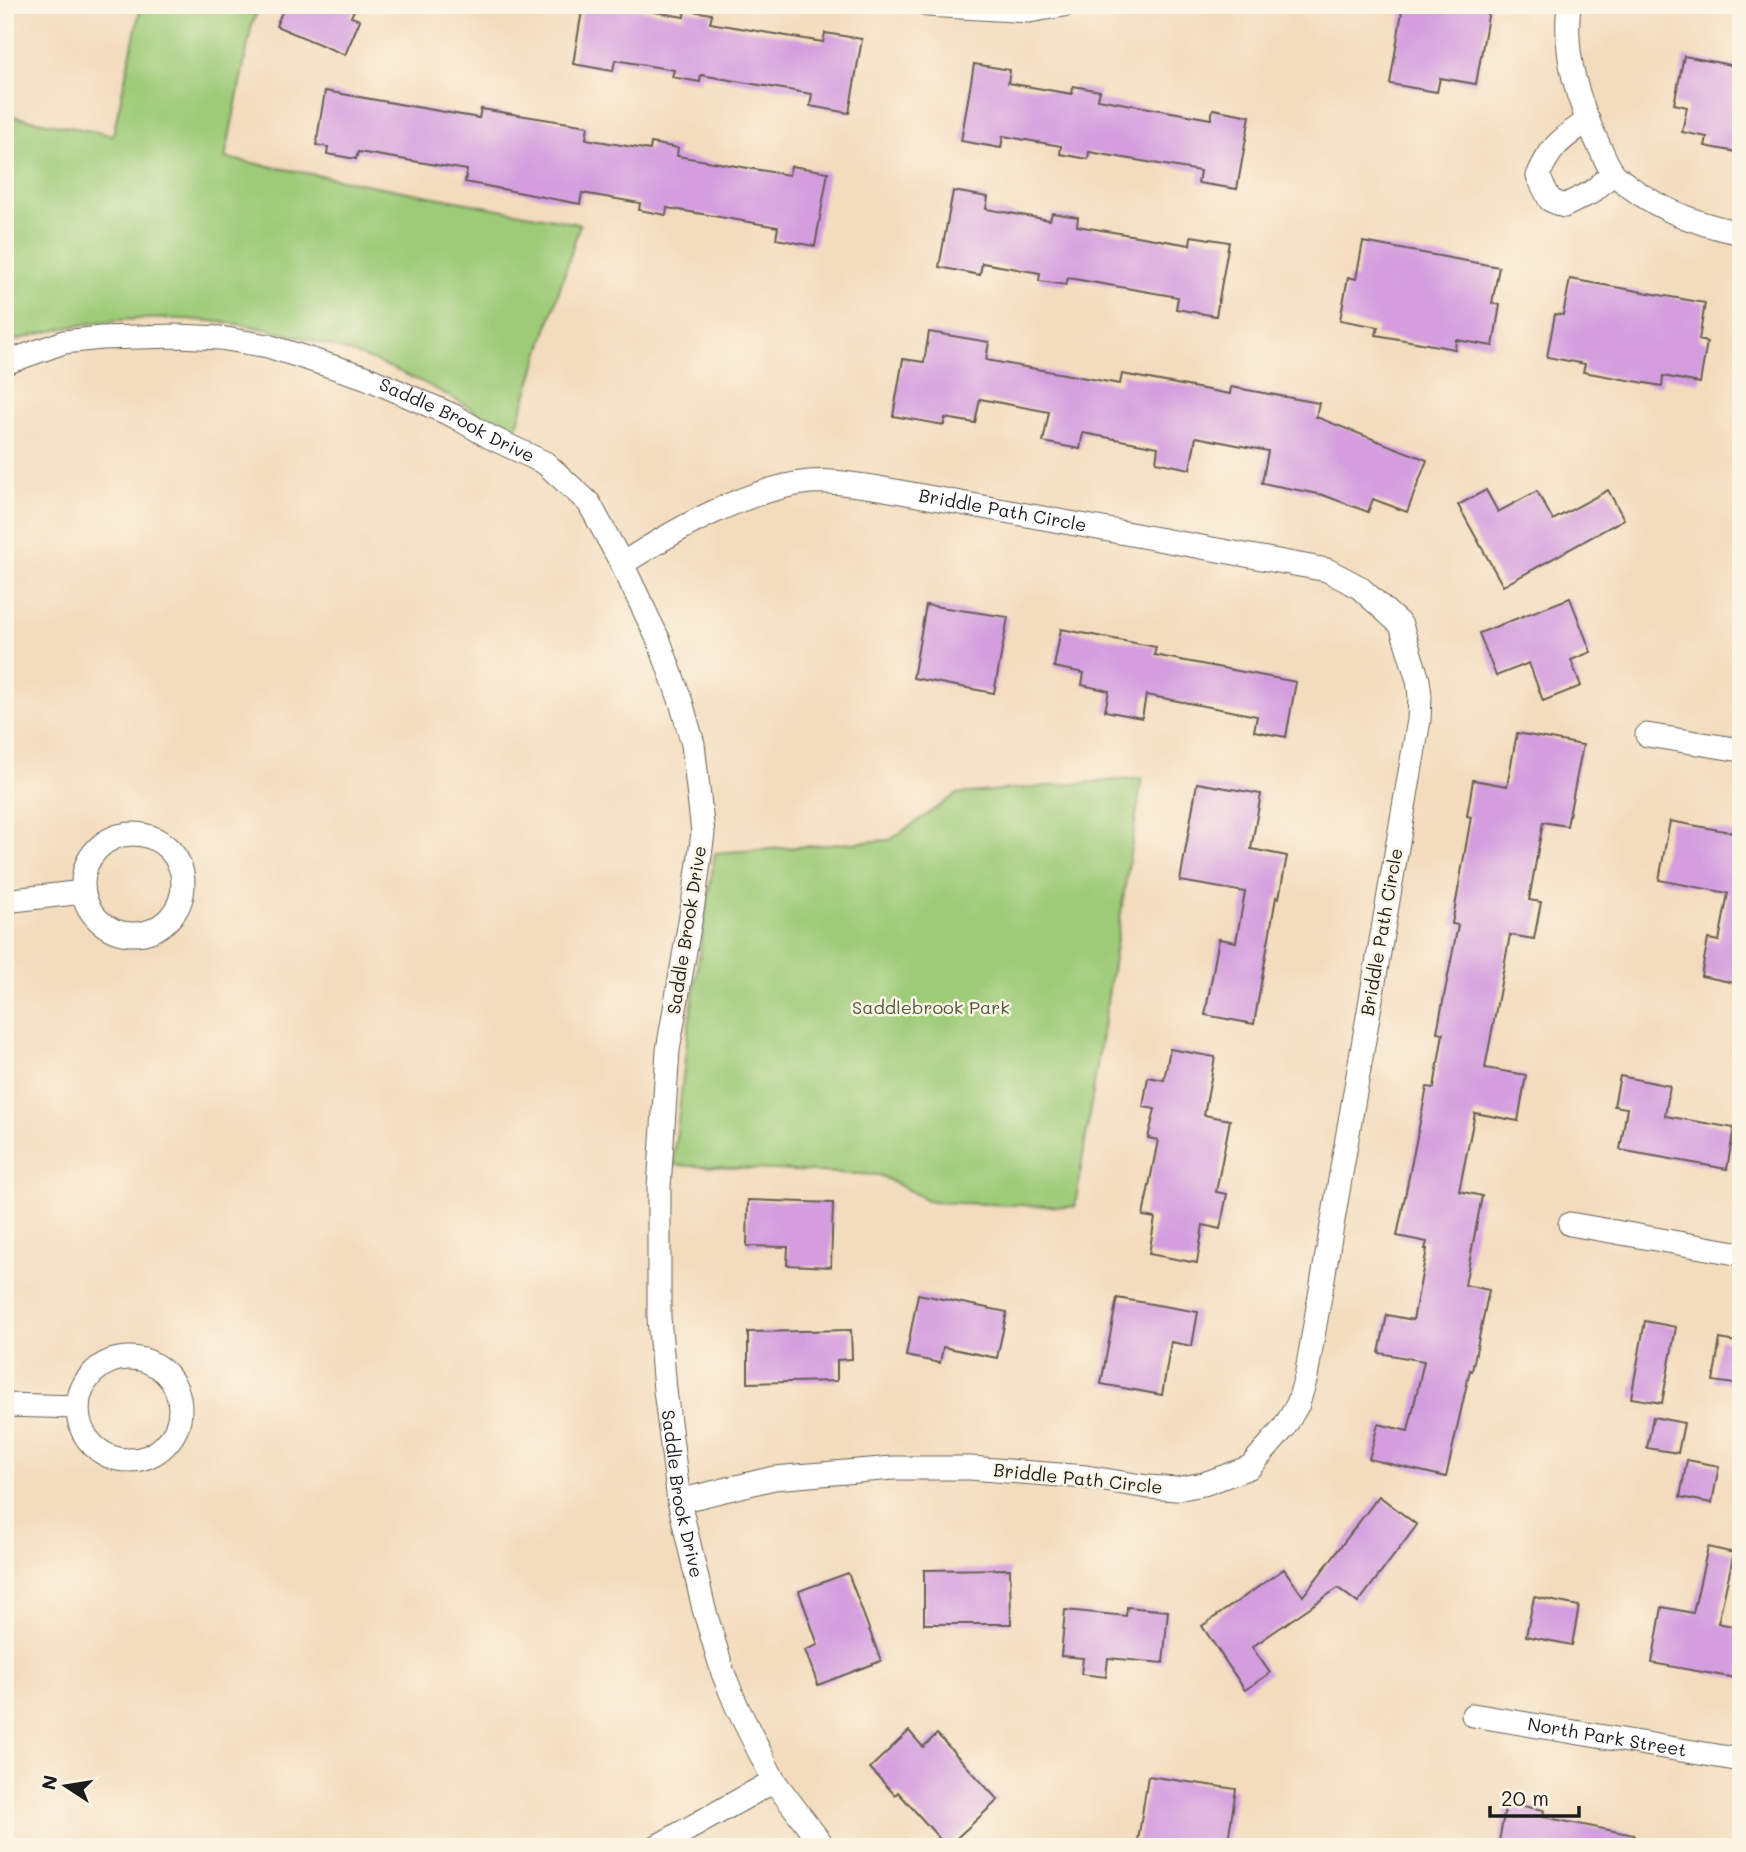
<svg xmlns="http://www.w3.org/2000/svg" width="1746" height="1852" viewBox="0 0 1746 1852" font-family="Mali,sans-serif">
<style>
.green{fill:#9ecb78;stroke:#5d744a;stroke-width:2}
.building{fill:#d39dde}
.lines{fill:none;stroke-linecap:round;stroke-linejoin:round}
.street-casing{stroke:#675f54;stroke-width:25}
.street{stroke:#fff;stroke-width:23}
.labels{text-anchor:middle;stroke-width:5;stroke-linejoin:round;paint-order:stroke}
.street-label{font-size:18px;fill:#1c1c1c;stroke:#fcf5e5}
.park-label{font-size:18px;fill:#4a593c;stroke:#fcf5e5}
</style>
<rect width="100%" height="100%" fill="#fcf5e5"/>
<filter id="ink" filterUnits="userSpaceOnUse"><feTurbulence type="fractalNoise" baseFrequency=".0143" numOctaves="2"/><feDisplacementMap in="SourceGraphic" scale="14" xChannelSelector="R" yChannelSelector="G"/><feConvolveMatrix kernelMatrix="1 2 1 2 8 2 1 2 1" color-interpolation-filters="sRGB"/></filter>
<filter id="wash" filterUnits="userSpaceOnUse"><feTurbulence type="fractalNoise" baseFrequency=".00686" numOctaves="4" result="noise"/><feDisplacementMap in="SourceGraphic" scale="28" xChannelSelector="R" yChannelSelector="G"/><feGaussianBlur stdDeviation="1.57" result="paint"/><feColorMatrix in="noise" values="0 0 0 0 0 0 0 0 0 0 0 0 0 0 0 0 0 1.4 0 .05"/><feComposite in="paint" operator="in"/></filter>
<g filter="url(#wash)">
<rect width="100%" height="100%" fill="#f3dcbd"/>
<g class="green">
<path d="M141,5h119l-8,19 -27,134 355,66 -66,211c-150,-100 -333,-150 -509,-91v-229l108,20z"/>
<polygon points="1142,778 1075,1207 931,1202 879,1175 673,1165 689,1024 715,853 890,840 957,794"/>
</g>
<g id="blocks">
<g class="building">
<polygon points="285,5 356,5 351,17 360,20 345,55 276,26"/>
<polygon points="583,5 614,5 684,17 685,10 712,14 710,23 823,42 825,33 862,39 849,113 810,106 812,94 701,75 700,82 672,77 674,70 615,60 613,71 573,64"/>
<polygon points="1403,5 1490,5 1476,84 1440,78 1437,92 1390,84"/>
<polygon points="1684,56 1741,67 1741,153 1705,146 1707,137 1682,132 1687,107 1674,104"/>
<polygon points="974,64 1010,70 1008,83 1072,94 1073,86 1100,91 1098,99 1211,119 1213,109 1250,116 1237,189 1198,183 1200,171 1089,152 1088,159 1060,154 1061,146 1003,136 1001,148 961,141"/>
<polygon points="325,91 479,118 481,109 588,126 586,139 650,150 651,143 678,148 677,156 789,175 791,166 828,172 815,246 776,239 778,227 667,208 666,215 639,210 640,203 582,193 580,204 465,182 467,170 358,152 356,159 327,154 328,147 316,145"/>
<polygon points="953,191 988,197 986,209 1050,220 1052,213 1078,217 1077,226 1190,245 1191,236 1229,242 1216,316 1176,309 1178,297 1068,278 1066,285 1039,281 1040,273 982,263 980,275 939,267"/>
<polygon points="1363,242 1499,267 1492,303 1500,305 1493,346 1456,340 1455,349 1376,335 1378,327 1340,320 1348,277 1356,279"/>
<polygon points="1570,279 1705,303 1699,340 1707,342 1700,383 1663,376 1662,386 1583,372 1585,364 1547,357 1555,314 1563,315"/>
<polygon points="929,332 989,342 986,360 1120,384 1122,374 1230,394 1231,387 1319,403 1316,417 1427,460 1407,512 1373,499 1368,512 1323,495 1262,483 1268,451 1196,437 1190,469 1156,462 1158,447 1083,433 1080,449 1043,442 1049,412 980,399 975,423 945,418 944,425 893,416 903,359 924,362"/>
<polygon points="1486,490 1498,512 1537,491 1553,520 1608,490 1624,519 1503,586 1458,505"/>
<polygon points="1570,598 1591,652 1571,660 1581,686 1543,701 1529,663 1496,676 1479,633"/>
<polygon points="926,605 1008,617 994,693 913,678"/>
<polygon points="1061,629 1156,647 1154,655 1296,682 1286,737 1254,731 1257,716 1146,695 1142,718 1105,711 1109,691 1082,685 1084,673 1054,667"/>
<polygon points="1517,733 1583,745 1567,826 1543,822 1529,900 1541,902 1534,939 1510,935 1485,1068 1526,1075 1518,1121 1475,1113 1459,1191 1482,1196 1465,1285 1489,1290 1472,1371 1470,1370 1446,1477 1369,1459 1378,1424 1408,1431 1424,1361 1379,1353 1387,1315 1413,1320 1427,1249 1425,1249 1427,1242 1397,1236 1427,1087 1434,1088 1443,1033 1437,1032 1458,925 1452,924 1471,817 1467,816 1473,780 1507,786"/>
<polygon points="1197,783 1261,794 1251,849 1287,856 1279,898 1276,897 1254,1024 1205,1015 1219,939 1236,942 1245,892 1180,881"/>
<polygon points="1670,821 1741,834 1741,953 1735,983 1701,976 1708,939 1719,941 1728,893 1659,880"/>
<polygon points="1170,1049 1215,1057 1204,1115 1230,1120 1216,1192 1227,1194 1220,1229 1203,1225 1197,1263 1149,1254 1155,1218 1143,1216 1158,1140 1148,1138 1155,1109 1143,1107 1148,1077 1164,1080"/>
<polygon points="1620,1076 1670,1086 1665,1116 1734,1128 1727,1169 1620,1150 1627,1108 1614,1106"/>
<polygon points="748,1200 833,1203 831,1267 787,1265 788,1247 747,1246"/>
<polygon points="918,1294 1007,1312 997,1358 943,1347 940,1363 906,1356"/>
<polygon points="1117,1298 1198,1312 1192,1346 1171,1342 1162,1395 1101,1384"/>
<polygon points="1645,1321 1676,1327 1662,1403 1631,1398"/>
<polygon points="851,1330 852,1359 837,1360 837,1381 748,1383 748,1332"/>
<polygon points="1720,1339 1741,1343 1741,1385 1713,1381"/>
<polygon points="1653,1417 1684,1423 1678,1453 1647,1448"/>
<polygon points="1687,1460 1719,1466 1712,1503 1680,1497"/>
<polygon points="1379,1496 1417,1525 1358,1603 1338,1588 1252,1647 1270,1673 1245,1690 1202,1626 1284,1569 1303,1596"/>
<polygon points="1708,1547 1734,1553 1718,1623 1741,1628 1741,1679 1652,1663 1662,1607 1693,1613"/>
<polygon points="1010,1569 1011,1624 924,1624 924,1570"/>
<polygon points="848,1573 881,1661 818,1685 805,1650 818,1645 799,1591"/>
<polygon points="1534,1597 1579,1606 1572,1645 1526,1636"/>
<polygon points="1127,1607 1168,1611 1163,1663 1108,1658 1106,1677 1081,1674 1083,1658 1061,1656 1065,1610 1126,1616"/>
<polygon points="909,1731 923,1747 937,1734 998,1800 947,1847 898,1792 895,1795 870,1768"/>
<polygon points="1148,1776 1236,1789 1227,1847 1137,1847"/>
<polygon points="1506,1803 1544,1810 1543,1817 1634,1835 1633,1847 1498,1847"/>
</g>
</g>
</g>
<g filter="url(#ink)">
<use href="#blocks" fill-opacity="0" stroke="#675f54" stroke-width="2"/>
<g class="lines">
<g class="street-casing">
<g id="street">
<polyline points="927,5 1029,11 1064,5"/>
<path d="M1569,5c-6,50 9,97 30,141 5,9 9,22 16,29 36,32 79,49 126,58"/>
<path d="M1588,120c-26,19 -37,25 -50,56l12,24 14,6 28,-14 21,-19"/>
<path id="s1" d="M5,363l59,-21 37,-4 76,-2 43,2 48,8 97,31 89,39 36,21 55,26 44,40 33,61 37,77 22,61 12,42 10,89 -8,59 -27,158 -9,137v130l6,73 14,111 25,108 19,64 14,34 37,74 50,66"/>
<path id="s2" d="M622,564c53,-34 124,-75 187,-82 23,-2 48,3 70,6l448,82 32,17 42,38 17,55 2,16 -1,24 -113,657 -8,27 -14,24 -34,39 -46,17 -28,5 -28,-2 -62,-10 -116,-9h-77l-119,10 -95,23"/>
<polyline points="1647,735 1741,750"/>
<circle cx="133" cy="884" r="50"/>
<polyline points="5,901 83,892"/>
<polyline points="1570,1224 1741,1254"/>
<circle cx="129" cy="1409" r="51"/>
<polyline points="5,1405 78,1407"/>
<path id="s3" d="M1473,1715l268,45"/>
<polyline points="656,1847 774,1781"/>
</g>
</g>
<use href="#street" class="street"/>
</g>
</g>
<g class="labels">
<g class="street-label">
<text dy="6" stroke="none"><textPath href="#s1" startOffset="471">Saddle Brook Drive</textPath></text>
<text dy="6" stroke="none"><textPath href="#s2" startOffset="402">Briddle Path Circle</textPath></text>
<text transform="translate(687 930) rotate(-81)" y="6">Saddle Brook Drive</text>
<text transform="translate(1382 932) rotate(-80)" y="6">Briddle Path Circle</text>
<text transform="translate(1078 1479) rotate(6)" y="6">Briddle Path Circle</text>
<text dy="6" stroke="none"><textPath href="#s1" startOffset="1647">Saddle Brook Drive</textPath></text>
<text dy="6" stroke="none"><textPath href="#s3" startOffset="136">North Park Street</textPath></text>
</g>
<g class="park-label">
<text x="931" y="1014">Saddlebrook Park</text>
</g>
</g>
<rect width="1746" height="1852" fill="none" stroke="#fcf5e5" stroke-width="28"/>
<g transform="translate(66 1786) rotate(282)" stroke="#fcf5e5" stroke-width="5" paint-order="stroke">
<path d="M0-5L12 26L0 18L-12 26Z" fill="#1c1c1c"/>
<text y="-10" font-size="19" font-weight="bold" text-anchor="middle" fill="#1c1c1c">N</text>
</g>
<path d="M1490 1806v10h89v-10" fill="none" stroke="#1c1c1c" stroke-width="3.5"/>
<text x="1501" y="1806" font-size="21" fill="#1c1c1c" stroke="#fcf5e5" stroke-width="5" paint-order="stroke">20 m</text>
</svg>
